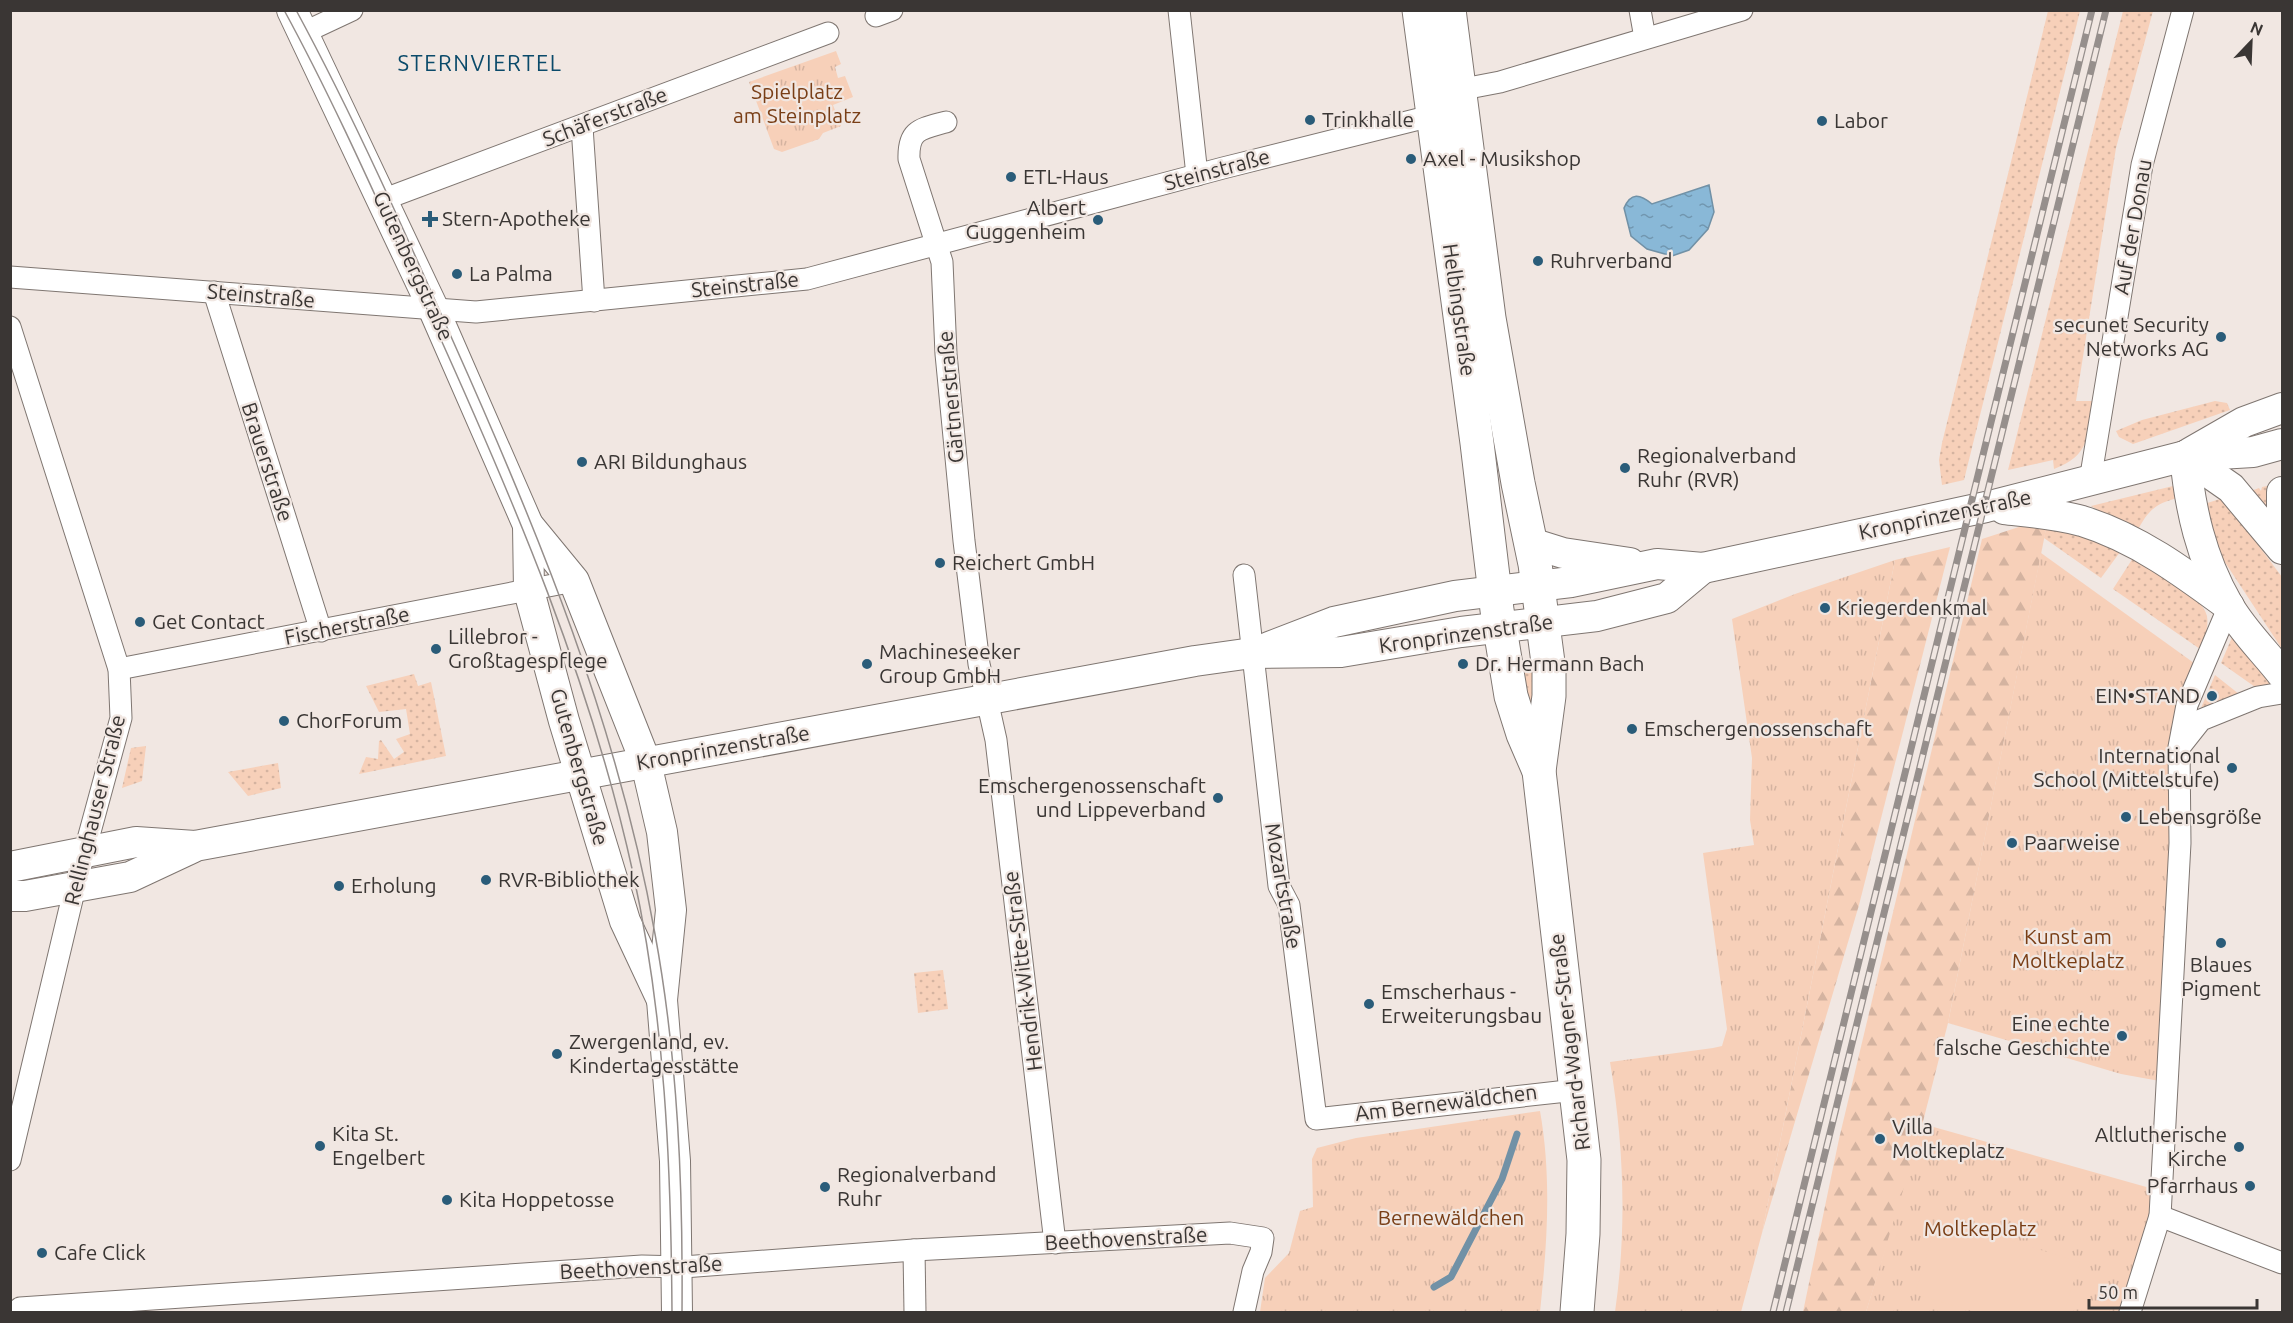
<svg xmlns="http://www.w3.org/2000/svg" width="2293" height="1323" viewBox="0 0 2293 1323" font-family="Ubuntu,sans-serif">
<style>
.grass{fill:url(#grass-dots)}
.forest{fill:url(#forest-firs)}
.park{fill:url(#park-tufts)}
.pitch{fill:#f7d0b9}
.water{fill:url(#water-ripples);stroke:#7191a6;stroke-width:1.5}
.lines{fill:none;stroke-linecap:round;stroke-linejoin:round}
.stream{stroke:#7191a6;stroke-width:7}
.street-casing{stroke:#7f7671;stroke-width:23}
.secondary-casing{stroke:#7f7671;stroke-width:32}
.primary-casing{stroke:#7f7671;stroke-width:35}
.street{stroke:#fff;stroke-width:21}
.secondary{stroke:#fff;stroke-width:30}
.primary{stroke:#fff;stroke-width:33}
.tram{stroke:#968f8c;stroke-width:1.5}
.rail-casing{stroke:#968f8c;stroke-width:7}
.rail{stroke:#f1e7e2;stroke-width:4.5;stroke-dasharray:14;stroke-linecap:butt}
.poi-dot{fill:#2a5c79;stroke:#f1e7e2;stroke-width:2}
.labels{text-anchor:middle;stroke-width:4.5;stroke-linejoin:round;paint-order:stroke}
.park-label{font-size:21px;fill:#793e16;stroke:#f1e7e2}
.street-label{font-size:21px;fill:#3a3634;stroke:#f1e7e2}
.poi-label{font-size:21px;fill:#3a3634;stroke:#f1e7e2;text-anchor:start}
.neighbourhood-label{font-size:22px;letter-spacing:1.5px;fill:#0a4a6a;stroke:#f1e7e2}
</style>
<defs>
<pattern id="grass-dots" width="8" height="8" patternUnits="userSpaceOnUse" patternTransform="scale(1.5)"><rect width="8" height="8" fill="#f7d0b9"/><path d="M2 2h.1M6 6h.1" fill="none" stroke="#d4b3a0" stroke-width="1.8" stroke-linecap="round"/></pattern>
<pattern id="forest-firs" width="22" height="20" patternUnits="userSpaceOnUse" patternTransform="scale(1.5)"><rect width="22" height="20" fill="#f7d0b9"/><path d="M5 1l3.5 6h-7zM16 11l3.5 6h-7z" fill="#d4b3a0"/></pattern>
<pattern id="park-tufts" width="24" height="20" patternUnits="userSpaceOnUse" patternTransform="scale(1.5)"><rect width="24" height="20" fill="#f7d0b9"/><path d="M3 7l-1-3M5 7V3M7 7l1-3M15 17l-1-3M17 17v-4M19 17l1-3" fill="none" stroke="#d4b3a0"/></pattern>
<pattern id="water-ripples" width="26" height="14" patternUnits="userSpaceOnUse" patternTransform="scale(1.5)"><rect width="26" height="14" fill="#89b8d7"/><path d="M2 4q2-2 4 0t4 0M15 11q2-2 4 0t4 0" fill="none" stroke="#7196af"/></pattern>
</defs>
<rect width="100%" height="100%" fill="#f1e7e2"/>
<g class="grass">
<polygon points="2048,11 2080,11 1964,480 1942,485 1939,460 1942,443"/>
<path d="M2123,11h30l-37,137 -40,253h18c-8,36 -3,54 -40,68l-1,-9 -45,10z"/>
<polygon points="2215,401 2227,403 2230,410 2133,444 2119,437 2116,431 2142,420"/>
<path d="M2173,486l5,12c-22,5 -31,13 -41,34l-46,-26z"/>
<polygon points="2267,486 2269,487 2270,511 2251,491 2259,488 2261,491 2262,487"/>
<polygon points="2223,498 2282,577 2282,649 2209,538 2198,506"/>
<polygon points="2047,524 2073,529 2120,552 2101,578 2044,538"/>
<path d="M2133,558c19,11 69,36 74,58 2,12 -3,22 -7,33l-87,-60z"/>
<polygon points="2233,635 2275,684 2258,689 2221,663"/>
<polygon points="1532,668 1536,720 1519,671"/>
<polygon points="414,674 418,686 431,682 446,756 359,774 366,757 378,759 379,741 381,740 394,759 404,752 396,739 410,734 406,709 379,712 366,686"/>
<polygon points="2215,675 2239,694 2215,702 2204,710 2201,708"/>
<polygon points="146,746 142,781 122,788 131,748"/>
<polygon points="278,763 281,788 248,796 228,772"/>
<polygon points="943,970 948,1009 918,1013 914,973"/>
</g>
<g class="forest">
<polygon points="2047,524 1948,1023 1912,1165 1866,1312 1803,1312 1839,1139 1982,539 2025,525"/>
<polygon points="1950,547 1859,905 1762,1233 1895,560"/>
</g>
<g class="park">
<polygon points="836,51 841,64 835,67 838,78 845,76 853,97 833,105 841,126 823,133 819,139 782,152 774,149 749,82"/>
<polygon points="2041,553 2194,663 2165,1082 2121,1074 1948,1023"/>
<path d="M1895,560l-133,673 -21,79h-126c12,-83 9,-167 -5,-250l103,-14 9,-2 5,-17 -24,-176 51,-8 -4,-25 2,-62 -20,-139 63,-25z"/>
<path d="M1540,1111c12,68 7,133 0,201h-280l5,-34 24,-25 11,-42 13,-4 -1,-48 5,-11 39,-10z"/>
<polygon points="1923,1124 2157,1190 2124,1312 1866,1312"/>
</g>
<polygon class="pitch" points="1938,1218 2080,1262 2064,1312 1975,1312 1915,1294"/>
<path class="water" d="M1709,185l5,27 -6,17 -19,21 -17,6 -25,-7 -16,-13 -7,-28c7,-16 16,-14 28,-4z"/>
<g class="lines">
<polyline class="stream" points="1434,1287 1451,1277 1502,1179 1517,1134"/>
<g class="street-casing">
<g id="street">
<polyline points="1179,10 1197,175"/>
<polyline points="1640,10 1645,38"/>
<polyline points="876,16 892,10"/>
<polyline points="303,33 352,10"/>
<polyline points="1458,90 1500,82 1742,10"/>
<path d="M946,122c-25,7 -38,7 -37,37l33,103 4,92 18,187 15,123 17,76 59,503"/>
<polyline points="582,127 594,301"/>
<polyline points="382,200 828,33"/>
<polyline points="10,277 476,312 807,279 1223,168 1443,113"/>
<polyline points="214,292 321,631"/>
<polyline points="10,327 119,669 121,718 75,887 10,1160"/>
<polyline points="2090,481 2142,165 2183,10"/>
<polyline points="1244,575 1279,886 1289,905 1316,1119 1576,1090"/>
<polyline points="119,669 574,581"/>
<polyline points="2182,744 2201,720 2258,697 2282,693"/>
<polyline points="2160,1216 2282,1263"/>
<polyline points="914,1250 915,1312"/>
<polyline points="20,1308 642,1266 683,1267 914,1250 1230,1233 1263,1238 1261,1252 1253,1271 1244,1312"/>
<polyline points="2130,1312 2160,1216 2180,843 2179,747 2187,705 2229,606"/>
</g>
</g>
<g class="secondary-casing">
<g id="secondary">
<polyline points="292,10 434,310 528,525 574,581 646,763 662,832 671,910 662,1000 675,1161 677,1312"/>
<polyline points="2190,453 2244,422 2282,408"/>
<path d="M2185,456c5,53 16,102 43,149 14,25 37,47 54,69"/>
<polyline points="2185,456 2231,488 2282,549"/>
<path d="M2004,509c26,3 53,5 78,12 55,17 101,51 147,85"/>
<polyline points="528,525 529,591 564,721 625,921 662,1000"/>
<polyline points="1531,543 1563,553 1630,563"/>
<polyline points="2282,548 2282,492"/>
<polyline points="1269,647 1334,622 1455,596 1571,582 1657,564 1703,568 1986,507 2185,456 2253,452 2282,444"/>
<polyline points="10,867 136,842 195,846 1195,661 1252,653 1341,652 1461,632 1597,616 1667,598 1703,568"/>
<polyline points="10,896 25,896 130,877 192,848"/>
</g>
</g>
<g class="primary-casing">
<g id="primary">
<polyline points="1419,10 1477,443 1497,610 1511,696 1523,734 1539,771"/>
<polyline points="1449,10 1489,318 1518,483 1535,564 1549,670 1549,696 1539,771 1584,1160 1583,1234 1577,1312"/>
</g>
</g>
<use href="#street" class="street"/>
<use href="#secondary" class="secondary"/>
<use href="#primary" class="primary"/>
<g class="tram">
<path d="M284,10c55,101 101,208 149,312 81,179 158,359 200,551 32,145 38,292 39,439"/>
<path d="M296,10c58,107 108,220 157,331 86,192 165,385 202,593 23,125 28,252 27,378"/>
</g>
<g class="rail-casing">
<g id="rail">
<polyline points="1773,1312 2092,10"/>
<polyline points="1786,1312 2106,10"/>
</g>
</g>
<use href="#rail" class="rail"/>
</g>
<g class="poi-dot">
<circle cx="1310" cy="120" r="6"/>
<circle cx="1822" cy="121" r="6"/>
<circle cx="1411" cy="159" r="6"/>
<circle cx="1011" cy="177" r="6"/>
<path d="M427 210h6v6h6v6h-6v6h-6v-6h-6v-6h6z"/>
<circle cx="1098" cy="220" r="6"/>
<circle cx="1538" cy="261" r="6"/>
<circle cx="457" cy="274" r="6"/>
<circle cx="2221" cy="337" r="6"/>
<circle cx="582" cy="462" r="6"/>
<circle cx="1625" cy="468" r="6"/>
<circle cx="940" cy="563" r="6"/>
<circle cx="1825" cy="608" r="6"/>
<circle cx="140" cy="622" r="6"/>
<circle cx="436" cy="649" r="6"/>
<circle cx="867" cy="664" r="6"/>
<circle cx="1463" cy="664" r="6"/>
<circle cx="2212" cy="696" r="6"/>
<circle cx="284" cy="721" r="6"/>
<circle cx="1632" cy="729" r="6"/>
<circle cx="2232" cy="768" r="6"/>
<circle cx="1218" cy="798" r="6"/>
<circle cx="2126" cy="817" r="6"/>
<circle cx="2012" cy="843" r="6"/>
<circle cx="486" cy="880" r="6"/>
<circle cx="339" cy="886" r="6"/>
<circle cx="2221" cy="943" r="6"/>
<circle cx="1369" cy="1004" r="6"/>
<circle cx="2122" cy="1036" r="6"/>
<circle cx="557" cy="1054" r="6"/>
<circle cx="1880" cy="1139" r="6"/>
<circle cx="320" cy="1146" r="6"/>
<circle cx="2239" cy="1147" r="6"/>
<circle cx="2250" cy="1186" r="6"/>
<circle cx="825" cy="1187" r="6"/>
<circle cx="447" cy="1200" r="6"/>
<circle cx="42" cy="1253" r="6"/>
</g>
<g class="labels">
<g class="park-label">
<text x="797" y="99">Spielplatz<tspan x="797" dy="24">am Steinplatz</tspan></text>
<text x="2068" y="944">Kunst am<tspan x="2068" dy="24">Moltkeplatz</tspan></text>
<text x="1451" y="1225">Bernewäldchen</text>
<text x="1980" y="1236">Moltkeplatz</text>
</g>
<g class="street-label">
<text transform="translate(605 117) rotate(-21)" y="7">Schäferstraße</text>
<text transform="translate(1217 170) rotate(-15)" y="7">Steinstraße</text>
<text transform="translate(2133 227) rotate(-80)" y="7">Auf der Donau</text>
<text transform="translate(413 266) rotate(65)" y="7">Gutenbergstraße</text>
<text transform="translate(745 285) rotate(-6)" y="7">Steinstraße</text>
<text transform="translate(261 296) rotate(5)" y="7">Steinstraße</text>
<text transform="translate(1459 310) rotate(82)" y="7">Helbingstraße</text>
<text transform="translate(951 397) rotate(-95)" y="7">Gärtnerstraße</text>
<text transform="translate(267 462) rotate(72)" y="7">Brauerstraße</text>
<text transform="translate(1945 515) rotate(-12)" y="7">Kronprinzenstraße</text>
<text transform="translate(347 626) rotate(-11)" y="7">Fischerstraße</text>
<text transform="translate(1466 634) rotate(-8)" y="7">Kronprinzenstraße</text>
<text transform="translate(723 748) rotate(-10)" y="7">Kronprinzenstraße</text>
<text transform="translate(579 767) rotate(74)" y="7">Gutenbergstraße</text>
<text transform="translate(95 810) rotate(-76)" y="7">Rellinghauser Straße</text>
<text transform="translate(1283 886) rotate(80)" y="7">Mozartstraße</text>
<text transform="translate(1023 971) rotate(-97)" y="7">Hendrik-Witte-Straße</text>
<text transform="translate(1570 1042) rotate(-97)" y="7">Richard-Wagner-Straße</text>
<text transform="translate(1446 1103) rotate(-7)" y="7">Am Bernewäldchen</text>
<text transform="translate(1126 1239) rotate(-3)" y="7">Beethovenstraße</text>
<text transform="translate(641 1268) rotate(-3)" y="7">Beethovenstraße</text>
</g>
<g class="poi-label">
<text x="1322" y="127">Trinkhalle</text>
<text x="1834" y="128">Labor</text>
<text x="1423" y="166">Axel - Musikshop</text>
<text x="1023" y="184">ETL-Haus</text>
<text x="1086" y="215" text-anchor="end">Albert<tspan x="1086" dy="24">Guggenheim</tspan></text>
<text x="442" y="226">Stern-Apotheke</text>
<text x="1550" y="268">Ruhrverband</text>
<text x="469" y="281">La Palma</text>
<text x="2209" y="332" text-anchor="end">secunet Security<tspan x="2209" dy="24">Networks AG</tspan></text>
<text x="1637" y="463">Regionalverband<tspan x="1637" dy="24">Ruhr (RVR)</tspan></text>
<text x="594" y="469">ARI Bildunghaus</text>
<text x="952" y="570">Reichert GmbH</text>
<text x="1837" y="615">Kriegerdenkmal</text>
<text x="152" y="629">Get Contact</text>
<text x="448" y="644">Lillebror -<tspan x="448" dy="24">Großtagespflege</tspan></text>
<text x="879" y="659">Machineseeker<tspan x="879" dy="24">Group GmbH</tspan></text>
<text x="1475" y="671">Dr. Hermann Bach</text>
<text x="2200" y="703" text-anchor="end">EIN•STAND</text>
<text x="296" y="728">ChorForum</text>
<text x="1644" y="736">Emschergenossenschaft</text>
<text x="2220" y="763" text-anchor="end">International<tspan x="2220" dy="24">School (Mittelstufe)</tspan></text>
<text x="1206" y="793" text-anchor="end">Emschergenossenschaft<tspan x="1206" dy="24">und Lippeverband</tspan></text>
<text x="2138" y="824">Lebensgröße</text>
<text x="2024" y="850">Paarweise</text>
<text x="498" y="887">RVR-Bibliothek</text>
<text x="351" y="893">Erholung</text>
<text x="2221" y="972" text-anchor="middle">Blaues<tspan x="2221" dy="24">Pigment</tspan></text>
<text x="1381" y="999">Emscherhaus -<tspan x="1381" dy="24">Erweiterungsbau</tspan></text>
<text x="2110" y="1031" text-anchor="end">Eine echte<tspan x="2110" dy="24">falsche Geschichte</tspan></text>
<text x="569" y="1049">Zwergenland, ev.<tspan x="569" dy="24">Kindertagesstätte</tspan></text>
<text x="1892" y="1134">Villa<tspan x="1892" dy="24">Moltkeplatz</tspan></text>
<text x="332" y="1141">Kita St.<tspan x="332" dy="24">Engelbert</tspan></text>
<text x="2227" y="1142" text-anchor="end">Altlutherische<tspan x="2227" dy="24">Kirche</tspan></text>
<text x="837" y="1182">Regionalverband<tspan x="837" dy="24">Ruhr</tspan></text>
<text x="2238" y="1193" text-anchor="end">Pfarrhaus</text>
<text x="459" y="1207">Kita Hoppetosse</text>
<text x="54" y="1260">Cafe Click</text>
</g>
<g class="neighbourhood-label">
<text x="480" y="71">STERNVIERTEL</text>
</g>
</g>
<rect width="2293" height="1323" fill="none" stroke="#3a3634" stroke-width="24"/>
<g transform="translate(2251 42) rotate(23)" stroke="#f1e7e2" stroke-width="4.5" paint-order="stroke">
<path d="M0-4.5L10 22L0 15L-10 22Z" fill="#3a3634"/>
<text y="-9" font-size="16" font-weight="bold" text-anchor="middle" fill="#3a3634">N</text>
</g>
<path d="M2089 1299v9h168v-9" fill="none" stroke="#3a3634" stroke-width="3"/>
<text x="2098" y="1299" font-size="18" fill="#3a3634" stroke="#f1e7e2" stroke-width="4.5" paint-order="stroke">50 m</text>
</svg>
